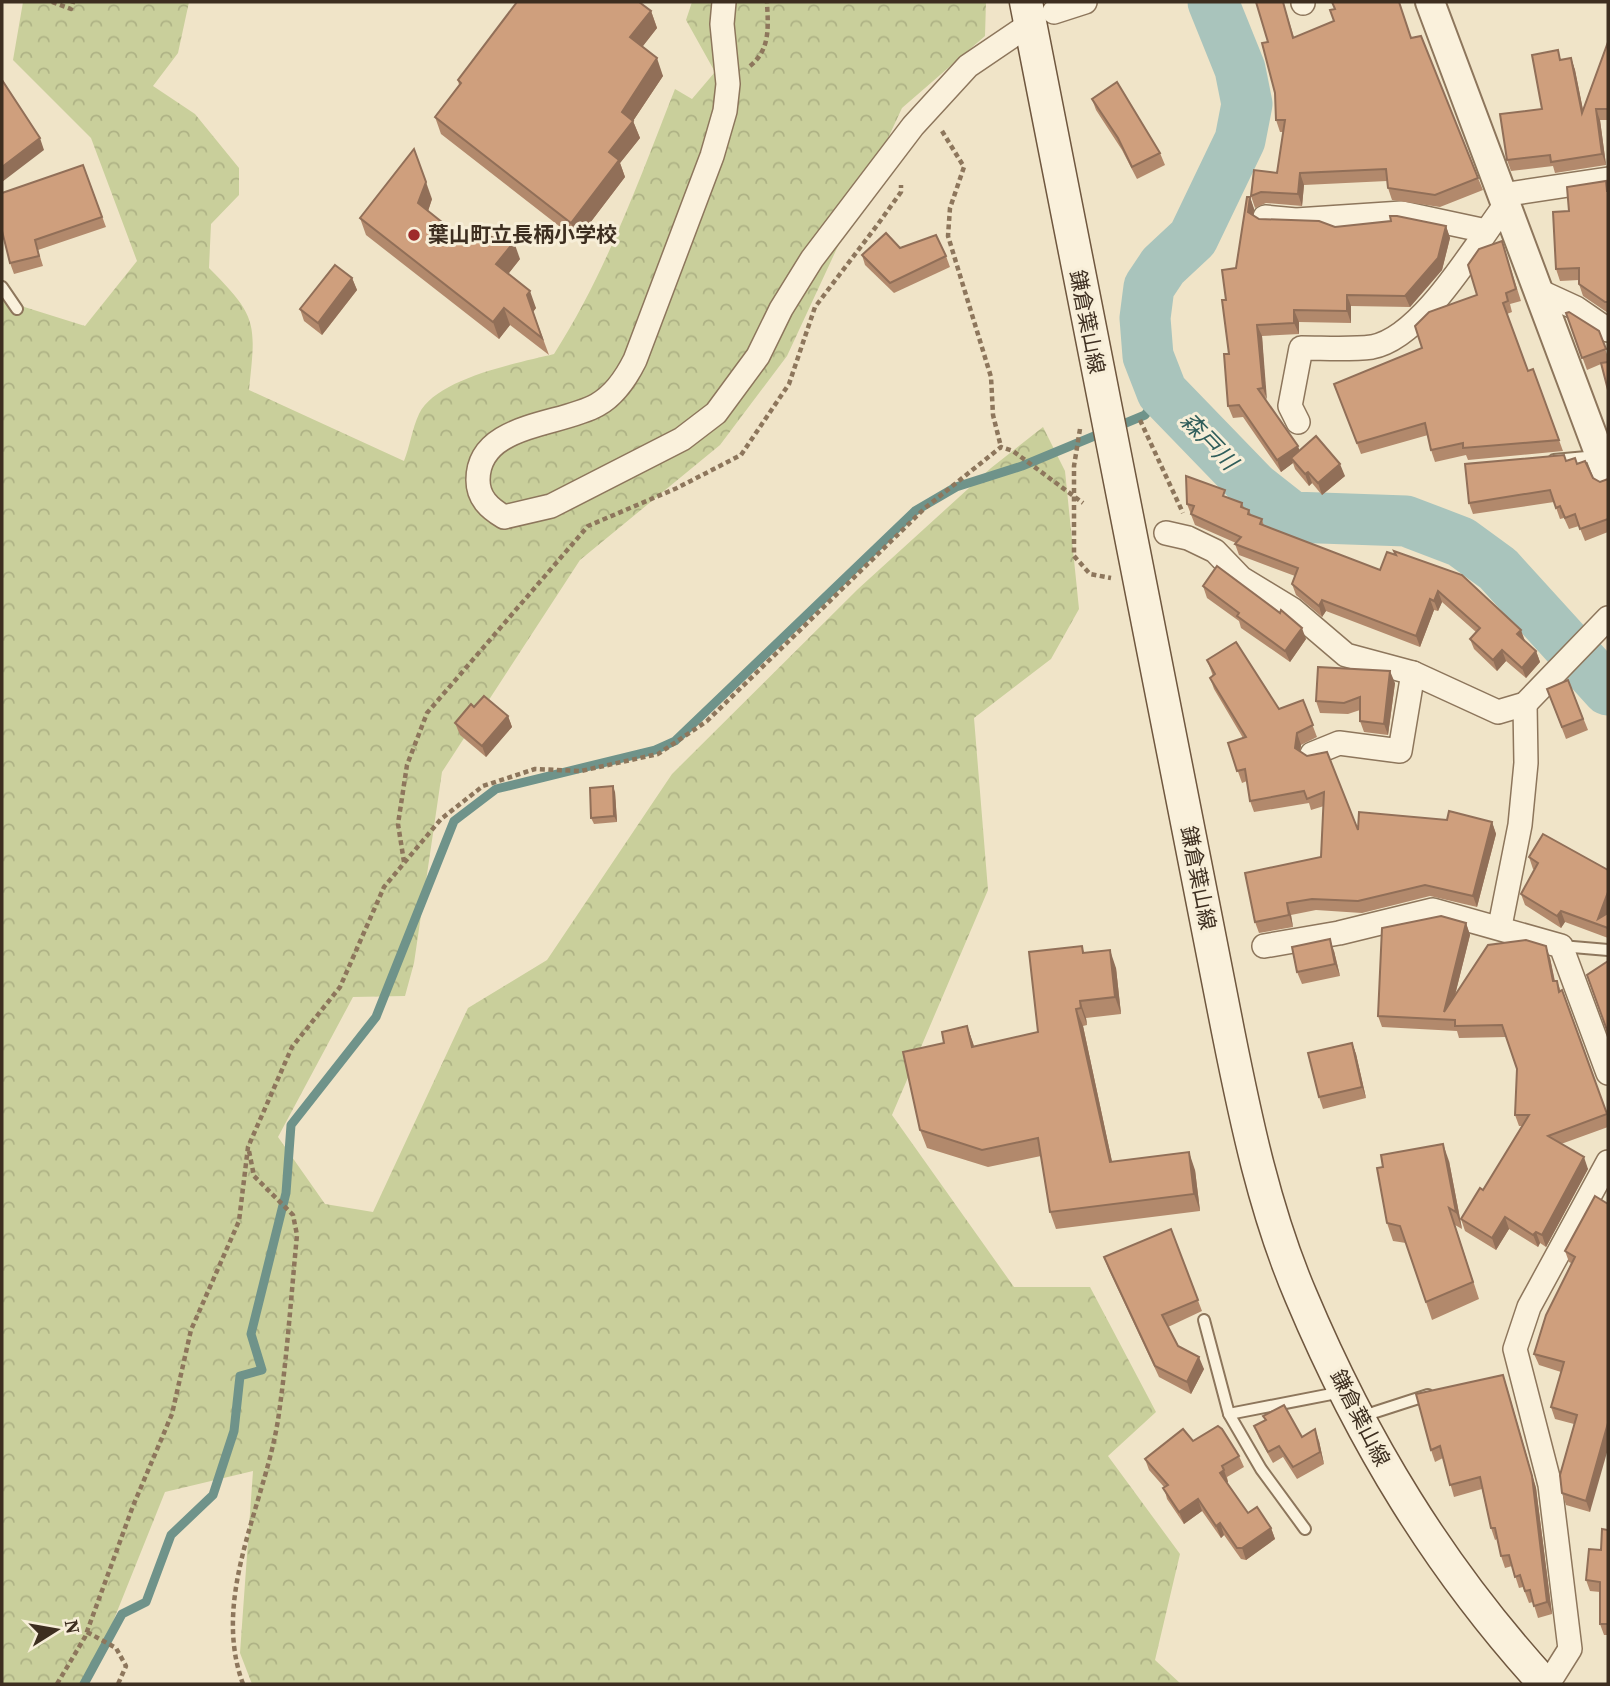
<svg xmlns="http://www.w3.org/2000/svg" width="1610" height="1686" viewBox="0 0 1610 1686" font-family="'Source Serif 4','Noto Sans JP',serif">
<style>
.forest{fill:url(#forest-crowns)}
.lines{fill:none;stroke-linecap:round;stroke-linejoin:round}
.stream{stroke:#6f938a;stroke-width:9}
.river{stroke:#a9c4bc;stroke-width:51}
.service-casing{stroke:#8d765c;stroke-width:14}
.minor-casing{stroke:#8d765c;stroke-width:26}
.tertiary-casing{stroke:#8d765c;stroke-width:32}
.secondary-casing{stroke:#6f573f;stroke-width:35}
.path{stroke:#8d765c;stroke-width:4.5;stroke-dasharray:5 3.5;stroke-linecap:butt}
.service{stroke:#faf1dc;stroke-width:10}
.minor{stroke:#faf1dc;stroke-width:23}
.tertiary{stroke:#faf1dc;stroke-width:28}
.secondary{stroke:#faf1dc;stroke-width:32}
.wall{fill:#b2896c}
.shaded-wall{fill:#916f58}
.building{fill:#cf9f7d;stroke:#916f58;stroke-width:2}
.poi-dot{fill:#9e2a2b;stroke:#f7eed8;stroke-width:2.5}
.labels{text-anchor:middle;stroke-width:6;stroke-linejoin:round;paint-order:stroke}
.poi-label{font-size:21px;font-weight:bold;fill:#3d2e20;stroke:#f7eed8;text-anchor:start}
.street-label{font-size:21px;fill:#3d2e20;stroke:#f7eed8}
.water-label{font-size:23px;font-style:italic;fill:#2f5d5a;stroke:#f7eed8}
</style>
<defs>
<pattern id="forest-crowns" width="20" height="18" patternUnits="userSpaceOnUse" patternTransform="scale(1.75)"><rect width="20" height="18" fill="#c9cf9b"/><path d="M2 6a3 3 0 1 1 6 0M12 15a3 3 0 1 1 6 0" fill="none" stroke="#aeb285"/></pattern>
</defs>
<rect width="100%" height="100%" fill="#f0e4c8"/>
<path class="forest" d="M23,2h166l-11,51 -25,33 42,28 44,54v27l-28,29 -2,44c49,49 47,55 40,122l155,71c6,-15 8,-32 15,-47 17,-36 99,-51 135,-60 53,-83 85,-174 121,-265l17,10 23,-27 -29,-52 6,-18h294l-1,34 -83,72 -115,248 -67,89 -140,115 -138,212 -28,191 -9,33 -52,1 -75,140 47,67 48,8 95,-204 79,-48 125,-186 186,-185 133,-121 52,-41 22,44 14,138 -28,50 -77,59 14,172 -96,225 122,172h76l66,125 -48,44 72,98 -25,106 26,24h-929l-12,-31 13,-182 -88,21 -77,192h-86v-1384l83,26 52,-65 -46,-123 -78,-78z"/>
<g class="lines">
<polyline class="stream" points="84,1684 122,1614 146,1602 171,1535 213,1495 234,1431 240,1376 262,1370 251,1334 286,1193 291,1125 376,1017 454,821 496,789 655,750 675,741 915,511 956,487 1022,466 1145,415 1162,392"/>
<polyline class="river" points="1213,2 1240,69 1247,104 1240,140 1193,238 1163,266 1149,287 1145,318 1148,356 1162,392 1254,487 1292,517 1406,521 1461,542 1498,569 1608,690"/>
<g class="service-casing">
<g id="service">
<polyline points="2,287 17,309"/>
<polyline points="1554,460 1597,456"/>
<polyline points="1561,946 1608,950"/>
<polyline points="1204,1320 1229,1414"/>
<polyline points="1360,1417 1428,1395"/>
<polyline points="1305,1529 1261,1469 1229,1414 1342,1392"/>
</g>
</g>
<g class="minor-casing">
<g id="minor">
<path d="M724,2l-2,22 6,60 -3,27 -13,45 -77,204c-9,18 -20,35 -38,45 -37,21 -119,18 -119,75 0,18 11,28 26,37l47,-11 131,-67 34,-26 42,-57 23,-47 31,-50 101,-133 55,-60 62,-42"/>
<polyline points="1303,2 1303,3"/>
<polyline points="1054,12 1085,2"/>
<polyline points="1502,195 1608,179"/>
<polyline points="1265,217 1296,220 1402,213 1486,231"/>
<polyline points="1539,291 1576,308 1608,330"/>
<path d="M1298,422l-8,-16 11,-58c23,0 48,2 71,-1 50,-9 103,-102 134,-143"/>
<polyline points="1166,533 1188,538 1215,551 1241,578 1292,609 1346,655 1413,673 1498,712 1525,704 1608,618"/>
<polyline points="1312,754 1339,743 1400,751 1413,673"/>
<polyline points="1500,926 1520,825 1526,763 1525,704"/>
<polyline points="1264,946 1339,933 1433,910 1561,946 1608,1073"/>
<polyline points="1548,1684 1570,1649 1550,1485 1515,1349 1529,1307 1608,1162"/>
</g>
</g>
<g class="tertiary-casing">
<polyline id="tertiary" points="1430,2 1608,477"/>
</g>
<g class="secondary-casing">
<path id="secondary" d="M1026,2l202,1029c18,90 37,181 73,265 61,145 138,272 244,388"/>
</g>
<g class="path">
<polyline points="52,2 71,9 73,2"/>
<path d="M750,66c21,-17 18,-40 17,-64"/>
<polyline points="942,131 964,167 950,208 948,236 991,377 993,415 1001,447"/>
<polyline points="1140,420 1183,513"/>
<polyline points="1080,429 1074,466 1074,556 1090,574 1111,578"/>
<polyline points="404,862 398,824 407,765 427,713 588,526 677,488 741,455 789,384 815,307 878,224 901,192 901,185"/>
<polyline points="87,1632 116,1648 126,1666 118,1684"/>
<polyline points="57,1684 85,1637 133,1506 172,1414 191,1330 239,1221 248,1147 292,1047 340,987 384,887 441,819 483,786 535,769 581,771 658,754 707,721 925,508 1001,447 1013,451 1083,503"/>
<path d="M243,1684c-32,-87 21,-177 35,-264 9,-61 13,-123 19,-185l-4,-20 -39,-39 -5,-25"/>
</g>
<use href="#service" class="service"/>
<use href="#minor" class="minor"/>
<use href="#tertiary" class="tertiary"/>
<use href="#secondary" class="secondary"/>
</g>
<g class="wall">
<polygon points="1256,2 1283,2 1294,37 1411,38 1478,178 1483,190 1440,207 1392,200 1388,188 1387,181 1304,185 1302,206 1266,203 1255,208 1251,196 1277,173 1283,132 1280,132 1276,120 1275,93 1268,42"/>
<polygon points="651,11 657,28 642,47 663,76 633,121 640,138 620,163 625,177 577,240 441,134 435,117 459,85 458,80"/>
<polygon points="1608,42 1608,120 1600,120 1606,165 1555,173 1553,166 1511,171 1507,160 1542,109 1561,60 1571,58 1575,70 1583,110"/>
<polygon points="1092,99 1160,153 1165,165 1137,179 1122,150 1096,110"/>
<polygon points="83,165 106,227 38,250 43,266 14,274 10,263"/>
<polygon points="1608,188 1608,313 1583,296 1579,284 1579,280 1560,281 1556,269 1569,211"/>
<polygon points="1250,197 1254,209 1253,215 1259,219 1335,227 1446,226 1450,238 1442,270 1410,307 1351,306 1351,323 1299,322 1299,334 1262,336 1266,400 1299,451 1345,476 1322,495 1312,483 1309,486 1295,469 1293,463 1281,472 1243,417 1233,418 1228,406 1229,354 1226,300 1236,268"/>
<polygon points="432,199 428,211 467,242 520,259 508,274 536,308 533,312 549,355 510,325 499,339 366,235 360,218"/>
<polygon points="1502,241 1521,301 1510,304 1512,312 1507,314 1528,371 1533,369 1563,451 1468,460 1466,455 1435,462 1431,450 1428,435 1361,454 1334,384 1422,348 1477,295"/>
<polygon points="900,248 946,256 950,267 894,293 865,265 862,255"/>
<polygon points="352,278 357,290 322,335 304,321 300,309"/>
<polygon points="1566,313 1599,331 1608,357 1608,391 1601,364 1587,370"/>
<polygon points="1566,461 1577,464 1593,478 1600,482 1608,479 1608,532 1585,541 1579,526 1569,529 1564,518 1560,519 1554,502 1473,514 1469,503"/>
<polygon points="1228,498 1242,503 1244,508 1249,510 1251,515 1262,519 1264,526 1380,570 1387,552 1525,641 1536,651 1540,662 1526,678 1506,661 1497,671 1474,649 1470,639 1476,632 1442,602 1438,611 1434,610 1420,647 1326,611 1322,617 1296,595 1292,584 1295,576 1239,555 1235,544 1236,543 1195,525 1187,504"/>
<polygon points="1203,586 1306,639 1290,662 1241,628 1239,621 1207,598"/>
<polygon points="1207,660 1279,709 1303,700 1317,737 1301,745 1300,752 1358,830 1447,820 1492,822 1496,834 1477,907 1430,896 1362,913 1316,910 1291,915 1293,927 1259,933 1255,922 1321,857 1324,806 1311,810 1309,803 1254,812 1250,801 1247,781 1242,783 1228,743 1243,738 1214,689 1210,678 1213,676"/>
<polygon points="1568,680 1588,730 1566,739 1547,689"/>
<polygon points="1395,683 1388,735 1364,732 1360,721 1360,710 1348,714 1320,713 1316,701"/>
<polygon points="474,707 508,716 512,727 486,757 460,735 455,723"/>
<polygon points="615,792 617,822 594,824 591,818"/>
<polygon points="1529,857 1608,870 1608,938 1565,922 1561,928 1525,905 1521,894 1535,870 1533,869"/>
<polygon points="1466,923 1470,935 1455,995 1550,958 1555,981 1557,981 1608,1117 1608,1127 1561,1144 1588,1169 1546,1247 1540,1243 1538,1247 1509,1229 1496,1250 1465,1231 1461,1219 1483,1190 1522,1126 1519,1126 1515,1115 1517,1069 1506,1037 1459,1038 1457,1031 1382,1027 1378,1016"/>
<polygon points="1082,946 1084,953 1116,968 1121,1014 1086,1018 1087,1025 1083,1026 1112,1162 1195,1170 1200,1211 1056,1229 1050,1212 1041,1156 988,1167 927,1148 920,1130 944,1043 967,1026 974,1046 1038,1032"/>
<polygon points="1334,951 1340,976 1302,984 1297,972"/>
<polygon points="1352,1043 1356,1054 1366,1098 1323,1109 1319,1097"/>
<polygon points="1449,1161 1462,1229 1455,1225 1479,1299 1432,1320 1406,1243 1393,1241 1387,1223"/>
<polygon points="1608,1204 1590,1512 1566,1505 1562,1493 1574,1424 1555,1419 1551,1407 1561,1372 1539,1365 1534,1354 1571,1263 1569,1262 1565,1251"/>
<polygon points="1171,1229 1202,1311 1168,1327 1178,1346 1204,1369 1191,1394 1159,1377 1108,1268 1104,1257"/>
<polygon points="1507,1387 1536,1488 1552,1614 1538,1618 1533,1602 1529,1603 1523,1587 1519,1588 1512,1566 1505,1568 1501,1556 1497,1539 1495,1540 1491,1528 1482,1489 1454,1497 1443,1458 1435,1462 1431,1450"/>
<polygon points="1263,1416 1302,1437 1319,1441 1324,1464 1297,1479 1283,1457 1273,1463 1259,1438 1254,1426 1265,1420"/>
<polygon points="1239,1456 1244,1467 1227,1477 1228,1482 1227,1482 1248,1513 1271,1528 1275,1539 1246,1560 1241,1559 1224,1535 1221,1538 1202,1511 1184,1524 1167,1499 1164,1487 1149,1470 1145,1459"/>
<polygon points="1608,1530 1608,1635 1604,1635 1600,1624 1600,1592 1590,1591 1586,1580 1601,1550"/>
</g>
<g class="shaded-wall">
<polygon points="651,11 657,28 636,55 630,37"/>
<polygon points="657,58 663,76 633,121 640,138 620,163 625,177 577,240 571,223 622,112"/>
<polygon points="1571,58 1575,70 1586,125 1582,113"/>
<polygon points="1596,109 1600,120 1606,165 1602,154"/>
<polygon points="40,138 44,150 2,182 2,167"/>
<polygon points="1300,173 1304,185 1302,206 1298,194"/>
<polygon points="426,182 432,199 425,220 418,203"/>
<polygon points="1250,197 1254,209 1253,223 1248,212"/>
<polygon points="1446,226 1450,238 1442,270 1410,307 1405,296"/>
<polygon points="514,242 520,259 502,282 496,264"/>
<polygon points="352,278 357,290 322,335 318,323"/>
<polygon points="530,291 536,308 533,312 549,355 527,295"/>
<polygon points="1347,295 1351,306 1351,323 1347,311"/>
<polygon points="504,308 510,325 499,339 493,322"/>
<polygon points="1294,310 1299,322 1299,334 1294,323"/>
<polygon points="1257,325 1262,336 1267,400 1263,388"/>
<polygon points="1298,446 1302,457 1291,458 1293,463 1281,472 1277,460"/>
<polygon points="1340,464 1345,476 1322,495 1318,483"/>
<polygon points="1308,472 1312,483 1309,486 1305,474"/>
<polygon points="1438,591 1442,602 1438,611 1434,601"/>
<polygon points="1430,599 1434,610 1420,647 1416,636"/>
<polygon points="1322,600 1326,611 1322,617 1319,606"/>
<polygon points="1302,628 1306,639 1290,662 1285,651"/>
<polygon points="1521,630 1525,641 1517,634"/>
<polygon points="1502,650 1506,661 1497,671 1493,660"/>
<polygon points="1536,651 1540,662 1526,678 1522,668"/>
<polygon points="1390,671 1395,683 1388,735 1384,724"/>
<polygon points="508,716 512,727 486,757 482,746"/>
<polygon points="1297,733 1301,745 1299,760 1295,748"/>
<polygon points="613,786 615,792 617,822 614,816"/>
<polygon points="1492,822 1496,834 1477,907 1473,896"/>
<polygon points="1608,892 1608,915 1598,919"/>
<polygon points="1287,903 1291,915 1293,927 1289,915"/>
<polygon points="1561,911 1565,922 1561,928 1557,916"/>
<polygon points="1466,923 1470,935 1449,1019 1444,1012"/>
<polygon points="1330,939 1334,951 1340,976 1335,964"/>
<polygon points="1546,946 1550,958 1557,993 1553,981"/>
<polygon points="1110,950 1116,968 1121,1014 1115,997"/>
<polygon points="1080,1001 1086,1018 1087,1025 1081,1008"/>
<polygon points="1076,1009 1083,1026 1116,1180 1110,1162"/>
<polygon points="967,1026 973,1043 978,1064 972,1047"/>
<polygon points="1352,1043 1356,1054 1366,1098 1362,1087"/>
<polygon points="1443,1144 1449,1161 1462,1229 1456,1212"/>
<polygon points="1189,1152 1195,1170 1200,1211 1194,1194"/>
<polygon points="1584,1157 1588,1169 1546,1247 1542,1235"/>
<polygon points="1505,1217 1509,1229 1496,1250 1492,1238"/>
<polygon points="1536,1232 1540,1243 1538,1247 1533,1235"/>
<polygon points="1199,1357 1204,1369 1191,1394 1187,1382"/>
<polygon points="1503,1375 1536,1488 1552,1614 1547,1602"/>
<polygon points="1608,1423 1608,1449 1590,1512 1586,1501"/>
<polygon points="1315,1429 1319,1441 1324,1464 1320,1452"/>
<polygon points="1224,1470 1228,1482 1225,1484 1220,1473"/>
<polygon points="1198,1499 1202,1511 1184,1524 1179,1512"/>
<polygon points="1220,1523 1224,1535 1221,1538 1216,1526"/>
<polygon points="1271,1528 1275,1539 1246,1560 1242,1548"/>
</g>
<g class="building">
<polygon points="517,2 639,2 651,11 630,37 657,58 622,112 633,121 609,152 619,160 571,223 435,117 461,83 458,80"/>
<polygon points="1256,2 1283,2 1293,38 1334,21 1330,10 1335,9 1332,2 1399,2 1411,38 1421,36 1478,178 1435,195 1388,188 1386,169 1300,173 1298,194 1261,192 1251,196 1254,170 1277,173 1285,120 1276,120 1275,93 1262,43 1268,42"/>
<polygon points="1608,42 1608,109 1596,109 1602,154 1551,162 1550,155 1507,160 1500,114 1542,109 1532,55 1558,50 1560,60 1571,58 1582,113"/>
<polygon points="2,80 40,138 2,167"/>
<polygon points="1117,82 1160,153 1132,167 1118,138 1092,99"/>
<polygon points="414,149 426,182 418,203 467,242 474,233 514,242 496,264 530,291 527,295 542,338 504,308 493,322 360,218"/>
<polygon points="83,165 102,217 35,240 39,256 10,263 2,231 2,193"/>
<polygon points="1606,181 1607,191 1608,191 1608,302 1605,302 1579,284 1579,268 1556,269 1553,212 1569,211 1567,187"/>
<polygon points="1247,197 1250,197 1248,212 1259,219 1319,221 1335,227 1391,221 1390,216 1397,216 1446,226 1438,258 1405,296 1347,295 1347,311 1294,310 1294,323 1257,325 1263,388 1258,389 1298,446 1277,460 1239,405 1228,406 1224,354 1229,354 1222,300 1226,300 1222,270 1236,268"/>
<polygon points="886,233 900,248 936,235 946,256 890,283 862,255"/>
<polygon points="1502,241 1516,289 1506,293 1508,301 1503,303 1528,371 1533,369 1559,440 1463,448 1463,443 1431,450 1425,423 1357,443 1334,384 1422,348 1415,326 1429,312 1477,295 1468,265 1479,249"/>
<polygon points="335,265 352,278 318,323 300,309"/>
<polygon points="1569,312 1599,331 1606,349 1582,358 1566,313"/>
<polygon points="1608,362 1608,390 1601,363"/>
<polygon points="1316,436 1340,464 1318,483 1308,472 1305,474 1291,458"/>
<polygon points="1564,455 1566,461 1575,458 1577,464 1585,461 1593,478 1600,482 1608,479 1608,519 1580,529 1575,514 1565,518 1560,506 1556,508 1550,490 1469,503 1465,464"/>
<polygon points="1186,476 1225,490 1223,496 1242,503 1241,507 1249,510 1248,514 1262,519 1260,524 1380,570 1387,552 1396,555 1394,551 1462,575 1521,630 1517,634 1536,651 1522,668 1502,650 1493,660 1470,639 1480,628 1438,591 1434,601 1430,599 1416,636 1322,600 1319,606 1292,584 1298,568 1235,544 1241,537 1191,514 1194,506 1187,504"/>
<polygon points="1217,566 1280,613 1281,610 1302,628 1285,651 1237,616 1239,613 1203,586"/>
<polygon points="1236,642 1279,709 1303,700 1313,725 1297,733 1295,748 1307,756 1327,752 1358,830 1359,812 1447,820 1449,811 1492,822 1473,896 1425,885 1358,901 1312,899 1287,903 1289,915 1255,922 1245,873 1321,857 1324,792 1307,799 1304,791 1250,801 1245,769 1237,771 1228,743 1246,737 1210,678 1215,674 1207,660"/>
<polygon points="1318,667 1390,671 1384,724 1360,721 1360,697 1344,703 1316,701"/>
<polygon points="1568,680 1583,719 1562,727 1547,689"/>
<polygon points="484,696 508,716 482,746 455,723 471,704 474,707"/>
<polygon points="613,786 614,816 591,818 590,788"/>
<polygon points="1543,834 1608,870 1608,892 1598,919 1608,913 1608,928 1561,911 1557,916 1521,894 1538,863 1529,857"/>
<polygon points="1441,916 1466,923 1444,1012 1488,945 1526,940 1546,946 1553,981 1557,981 1559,992 1562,990 1607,1114 1548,1136 1584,1157 1542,1235 1536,1232 1533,1235 1505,1217 1492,1238 1461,1219 1480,1188 1483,1190 1529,1115 1515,1115 1517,1069 1502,1025 1455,1026 1455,1020 1378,1016 1382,928"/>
<polygon points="1330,939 1335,964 1297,972 1292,947"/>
<polygon points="1082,946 1083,953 1110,950 1115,997 1080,1001 1081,1008 1076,1009 1110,1162 1189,1152 1194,1194 1050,1212 1038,1138 982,1150 920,1130 903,1052 944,1043 942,1032 967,1026 972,1047 1038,1032 1029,952"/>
<polygon points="1608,961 1608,1033 1587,975"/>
<polygon points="1352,1043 1362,1087 1319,1097 1308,1053"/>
<polygon points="1443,1144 1456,1212 1449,1208 1473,1282 1426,1302 1400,1226 1387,1223 1377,1168 1383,1167 1381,1155"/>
<polygon points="1595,1196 1608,1204 1608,1423 1586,1501 1562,1493 1560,1475 1577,1415 1551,1407 1564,1362 1534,1354 1546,1315 1575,1257 1565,1251"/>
<polygon points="1171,1229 1198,1300 1162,1315 1178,1346 1199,1357 1187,1382 1155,1366 1104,1257"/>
<polygon points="1503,1375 1532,1476 1547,1602 1534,1606 1530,1590 1525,1591 1520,1575 1515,1577 1509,1555 1501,1556 1495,1528 1491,1528 1480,1477 1450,1485 1440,1446 1431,1450 1416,1394"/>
<polygon points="1284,1405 1302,1437 1315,1429 1320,1452 1293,1467 1279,1446 1268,1452 1254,1426 1266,1420 1263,1416"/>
<polygon points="1218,1426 1222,1429 1239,1456 1222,1466 1224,1470 1220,1473 1248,1513 1257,1507 1271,1528 1242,1548 1237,1548 1220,1523 1216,1526 1198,1499 1179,1512 1163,1488 1168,1485 1145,1459 1183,1429 1193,1441"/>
<polygon points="1602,1529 1608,1530 1608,1624 1600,1624 1600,1582 1586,1580 1589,1549 1601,1550"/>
</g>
<circle class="poi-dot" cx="414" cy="235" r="7"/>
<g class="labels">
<g class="poi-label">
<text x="428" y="242">葉山町立長柄小学校</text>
</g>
<g class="street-label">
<text transform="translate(1087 322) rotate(79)" y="7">鎌倉葉山線</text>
<text transform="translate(1198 878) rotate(79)" y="7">鎌倉葉山線</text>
<text transform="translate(1360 1418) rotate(63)" y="7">鎌倉葉山線</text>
</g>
<g class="water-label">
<text transform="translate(1209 441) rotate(46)" y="8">森戸川</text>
</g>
</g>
<rect width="1610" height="1686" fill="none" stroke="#3d2e20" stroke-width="7"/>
<g transform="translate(56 1630) rotate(79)" stroke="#f7eed8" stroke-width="5" paint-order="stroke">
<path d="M0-5L12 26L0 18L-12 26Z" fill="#3d2e20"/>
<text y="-10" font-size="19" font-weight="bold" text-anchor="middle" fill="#3d2e20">N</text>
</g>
</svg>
